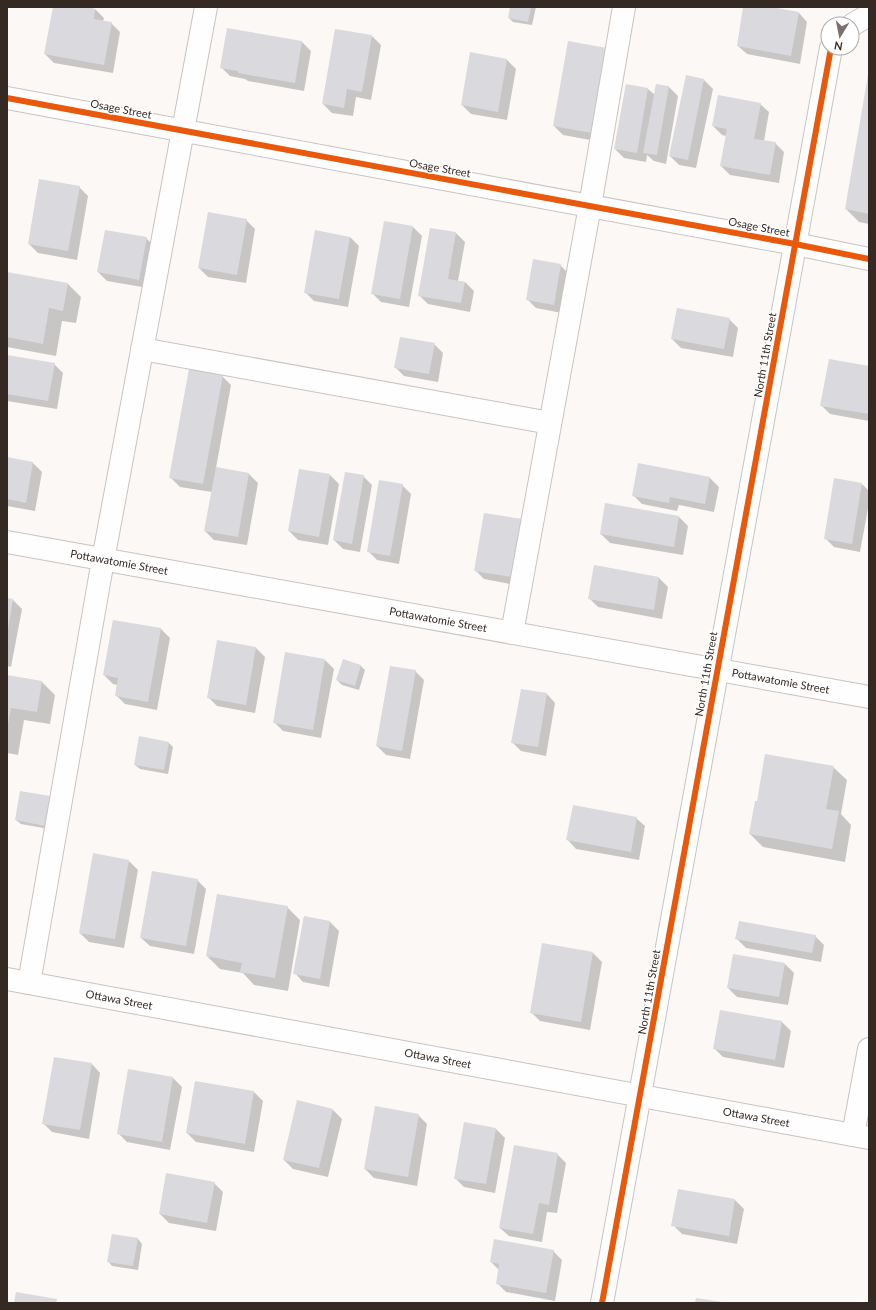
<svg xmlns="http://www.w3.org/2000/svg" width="876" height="1310" viewBox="0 0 876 1310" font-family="Lato,sans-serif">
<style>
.shadow{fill:#0003}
.building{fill:#dad9dd}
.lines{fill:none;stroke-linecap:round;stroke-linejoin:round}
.minor-casing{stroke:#cac3be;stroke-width:24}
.minor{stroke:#fefefe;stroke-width:22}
.cycleway-casing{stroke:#fff;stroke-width:8}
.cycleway{stroke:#e8590c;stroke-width:6}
.labels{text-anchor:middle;stroke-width:3;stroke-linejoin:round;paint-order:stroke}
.street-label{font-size:11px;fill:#342923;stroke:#fff}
</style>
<rect width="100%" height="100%" fill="#fbf8f6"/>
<g class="shadow">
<polygon points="54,7 81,7 95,9 104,18 103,21 111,23 120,32 113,73 54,63 45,54"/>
<polygon points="511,7 536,7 532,25 513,22 509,18"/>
<polygon points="744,7 766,7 799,13 807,22 800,64 747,54 738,46"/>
<polygon points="372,36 381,45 371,100 356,97 353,116 332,113 323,104"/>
<polygon points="302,42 311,51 304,91 248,81 245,79 230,76 221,67"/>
<polygon points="569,42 601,142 563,135 554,126"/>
<polygon points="471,54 507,60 516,69 507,120 471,114 462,105"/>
<polygon points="869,76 869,224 859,222 846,209"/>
<polygon points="704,80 713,89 696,168 679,165 670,156"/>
<polygon points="626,85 648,89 655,95 656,85 669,87 678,96 666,164 654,161 647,155 646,162 624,158 615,149"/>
<polygon points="760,104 769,112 764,141 775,143 784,152 779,183 730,175 721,166 726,136 722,135 713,126"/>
<polygon points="79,187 88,196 77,260 38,253 29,244"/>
<polygon points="246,220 255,229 246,283 208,277 199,268"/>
<polygon points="413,227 422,236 409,307 381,302 372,293"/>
<polygon points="456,233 465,242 458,281 465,282 474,291 470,312 428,304 419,295"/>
<polygon points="350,237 359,246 348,307 314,301 305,292"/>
<polygon points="146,238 155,247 148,288 107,281 98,272"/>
<polygon points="560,265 569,274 562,313 536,308 527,299"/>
<polygon points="7,273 68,284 81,297 76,323 62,321 56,356 7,347"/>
<polygon points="729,319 738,328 733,357 681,348 672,339"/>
<polygon points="434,344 443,353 438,382 404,376 395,367"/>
<polygon points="7,356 54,364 63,373 57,409 7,401"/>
<polygon points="869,367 869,421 830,414 821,405"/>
<polygon points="222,376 231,385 216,468 249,474 258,483 247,545 214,540 205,531 212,492 180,487 171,478"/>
<polygon points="7,458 33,463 42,472 35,511 7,506"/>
<polygon points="330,475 339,484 328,545 298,540 289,531"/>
<polygon points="363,476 372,485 360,552 343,549 334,540"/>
<polygon points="710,478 719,487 714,512 679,505 677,511 642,504 633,495"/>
<polygon points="835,479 862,484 869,491 869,503 860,552 834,547 825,538"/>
<polygon points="402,485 411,494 399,564 377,560 368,551"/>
<polygon points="606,504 679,517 688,526 683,555 610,543 601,534"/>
<polygon points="485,514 520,586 484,579 475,570"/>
<polygon points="595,566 659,578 668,587 662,619 598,607 589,598"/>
<polygon points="7,599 13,600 22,609 11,667 7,666"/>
<polygon points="113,621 161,629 170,638 157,710 125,704 116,695 117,685 113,684 104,675"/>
<polygon points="256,648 265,657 255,713 217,706 208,697"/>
<polygon points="325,660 334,669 321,738 283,731 274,722"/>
<polygon points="344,661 361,666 365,670 359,690 342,685 337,680"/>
<polygon points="415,671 424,680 410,759 386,755 377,746"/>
<polygon points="7,676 42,682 55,695 50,724 24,720 18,755 7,753"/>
<polygon points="547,694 555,703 546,756 521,751 512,742"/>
<polygon points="140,737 169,743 173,747 168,774 140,769 135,765"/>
<polygon points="833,767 847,780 841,814 851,825 845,862 763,847 750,834"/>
<polygon points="21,792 50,797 54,802 49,829 21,824 16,820"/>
<polygon points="636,818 645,826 639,860 576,849 568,840"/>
<polygon points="129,861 138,870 124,948 89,942 80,933"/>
<polygon points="197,880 206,889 194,954 150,946 141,938"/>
<polygon points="287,907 300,920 288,991 254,985 243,973 220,969 207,956"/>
<polygon points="304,917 330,922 339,931 329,987 303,982 295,973"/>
<polygon points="815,936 824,945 821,962 746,948 737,939"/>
<polygon points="593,953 602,962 590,1030 540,1021 531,1012"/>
<polygon points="785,964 794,973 788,1005 737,997 728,988"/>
<polygon points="782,1022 791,1031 784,1068 723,1057 714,1048"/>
<polygon points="92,1064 100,1073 89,1139 52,1132 43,1123"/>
<polygon points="173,1078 182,1087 170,1150 127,1142 118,1133"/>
<polygon points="196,1082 254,1092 263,1101 254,1152 196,1142 187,1133"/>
<polygon points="298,1101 333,1110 342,1119 328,1177 293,1169 284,1160"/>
<polygon points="418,1115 427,1124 417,1186 374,1178 365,1169"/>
<polygon points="496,1129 505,1138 495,1193 464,1187 455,1178"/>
<polygon points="557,1154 566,1163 557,1213 547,1212 542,1242 509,1236 500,1228"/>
<polygon points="214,1183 223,1192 216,1231 169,1223 160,1214"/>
<polygon points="735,1200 744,1209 737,1244 682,1234 673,1225"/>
<polygon points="112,1235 138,1239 142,1244 138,1270 112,1266 108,1261"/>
<polygon points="553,1251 562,1260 555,1301 506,1292 497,1283 499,1270 491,1262"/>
</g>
<g class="building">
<polygon points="53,7 87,7 95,9 94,19 112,22 104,65 44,54"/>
<polygon points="510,7 531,7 528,22 508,18"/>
<polygon points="743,7 771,7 799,12 791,56 737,46"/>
<polygon points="227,28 302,41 295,83 238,73 238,71 220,68"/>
<polygon points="335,29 372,35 362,92 347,89 344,108 322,104"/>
<polygon points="568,41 607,48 592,133 553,126"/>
<polygon points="470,52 507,59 498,112 461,105"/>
<polygon points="686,75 704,79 688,160 669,156"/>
<polygon points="868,75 869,75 869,214 845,209"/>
<polygon points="626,84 648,88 637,153 614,149"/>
<polygon points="656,84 669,86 657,155 643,153"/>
<polygon points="718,95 761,103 754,139 776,142 770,175 720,166 727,129 712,126"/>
<polygon points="39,179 80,186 68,251 28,244"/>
<polygon points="208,212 247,219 237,275 198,268"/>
<polygon points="384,221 413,226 400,299 371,294"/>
<polygon points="430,228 456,232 448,279 465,282 461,303 418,296"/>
<polygon points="105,230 147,237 139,280 97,272"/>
<polygon points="315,230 350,237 339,299 304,293"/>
<polygon points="533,259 561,264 554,305 526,300"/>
<polygon points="7,272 68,283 63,311 49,308 43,344 7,337"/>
<polygon points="677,308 730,318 724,349 671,339"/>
<polygon points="400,337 435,343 429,374 394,368"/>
<polygon points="7,355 55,363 48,401 7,394"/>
<polygon points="829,359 869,366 869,414 820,406"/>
<polygon points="189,369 223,375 203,484 169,478"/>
<polygon points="7,457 33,462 26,503 7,499"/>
<polygon points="638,463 710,477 705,504 670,497 669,503 632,496"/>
<polygon points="216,467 249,473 238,537 204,531"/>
<polygon points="299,469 330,474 319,537 288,531"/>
<polygon points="345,472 364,475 352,544 333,540"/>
<polygon points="834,478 862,483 852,544 824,539"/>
<polygon points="379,480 403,484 390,556 367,552"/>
<polygon points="605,503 679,516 674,547 600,534"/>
<polygon points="484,513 522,519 512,577 474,571"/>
<polygon points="594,565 659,577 654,610 588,599"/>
<polygon points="7,598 13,599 8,630 7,630"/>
<polygon points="113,620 161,628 148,702 115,696 118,678 103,675"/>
<polygon points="217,640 256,647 246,705 207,698"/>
<polygon points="285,652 325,659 313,730 273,723"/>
<polygon points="343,659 361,665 355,686 336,680"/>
<polygon points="390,666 416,670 402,751 376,746"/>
<polygon points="7,675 42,681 37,712 11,708 8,724"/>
<polygon points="521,689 547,693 538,747 511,743"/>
<polygon points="139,736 169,742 164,770 134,765"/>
<polygon points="765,754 834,766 826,809 839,811 832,849 749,834 755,801 757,801"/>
<polygon points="20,791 50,796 45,826 15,820"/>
<polygon points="573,805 637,817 631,852 566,840"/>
<polygon points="93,853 129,860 115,939 79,933"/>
<polygon points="152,871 198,879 186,946 140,938"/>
<polygon points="217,894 288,906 275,978 240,972 242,963 206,956"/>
<polygon points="304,916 330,921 320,979 293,974"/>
<polygon points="739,921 816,935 812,953 735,939"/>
<polygon points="542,943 593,952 581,1022 530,1013"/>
<polygon points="733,954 785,963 779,997 727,988"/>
<polygon points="720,1010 782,1021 775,1060 713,1049"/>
<polygon points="54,1057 92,1063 80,1130 42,1124"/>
<polygon points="128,1069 173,1077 162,1142 117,1134"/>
<polygon points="195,1081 254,1091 245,1144 186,1133"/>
<polygon points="297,1100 333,1109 319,1168 283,1160"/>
<polygon points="375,1106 419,1114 408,1177 364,1169"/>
<polygon points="464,1122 496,1128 486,1184 454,1179"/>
<polygon points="514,1145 558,1153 549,1205 539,1203 533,1234 499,1228"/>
<polygon points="166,1173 215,1182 207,1223 159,1214"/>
<polygon points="678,1189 735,1199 729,1236 671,1226"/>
<polygon points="112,1234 138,1238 133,1266 107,1262"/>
<polygon points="494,1239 554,1250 546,1293 496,1284 499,1264 490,1262"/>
<polygon points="16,1292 57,1299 56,1303 14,1303"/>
<polygon points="696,1298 722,1302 722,1303 695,1303"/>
</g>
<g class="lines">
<g class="minor-casing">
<g id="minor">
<polyline points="852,25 869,15"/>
<polyline points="7,98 795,244 869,259"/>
<polyline points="142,349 550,423"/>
<path id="s1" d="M7,542l862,155"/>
<polyline points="512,633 590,206 624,7"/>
<path id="s2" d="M7,979l862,159"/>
<polyline points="29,983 103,560 206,7"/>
<polyline points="853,1135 869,1049"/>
<polyline points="602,1303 831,48"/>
</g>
</g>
<use href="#minor" class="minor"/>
<g class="cycleway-casing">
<g id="cycleway">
<polyline points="7,98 795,244 869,259"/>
<polyline points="602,1303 831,48"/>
</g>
</g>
<use href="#cycleway" class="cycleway"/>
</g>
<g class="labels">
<g class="street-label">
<text transform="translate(121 109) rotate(11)" y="4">Osage Street</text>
<text transform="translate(440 168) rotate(10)" y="4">Osage Street</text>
<text transform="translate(759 227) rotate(11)" y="4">Osage Street</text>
<text transform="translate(765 355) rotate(-80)" y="4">North 11th Street</text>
<text dy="4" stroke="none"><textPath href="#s1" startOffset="114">Pottawatomie Street</textPath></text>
<text dy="4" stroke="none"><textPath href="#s1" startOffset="438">Pottawatomie Street</textPath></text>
<text transform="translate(706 674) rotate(-80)" y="4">North 11th Street</text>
<text dy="4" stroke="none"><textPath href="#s1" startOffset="786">Pottawatomie Street</textPath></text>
<text transform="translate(649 992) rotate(-80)" y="4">North 11th Street</text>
<text dy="4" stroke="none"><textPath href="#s2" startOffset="114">Ottawa Street</textPath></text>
<text dy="4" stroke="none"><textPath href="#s2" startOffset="438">Ottawa Street</textPath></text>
<text dy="4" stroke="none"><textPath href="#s2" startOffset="762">Ottawa Street</textPath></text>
</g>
</g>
<rect width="876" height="1310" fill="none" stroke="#342923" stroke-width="16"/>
<g transform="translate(840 36) rotate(190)"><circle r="19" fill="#ffffff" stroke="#aea9a7"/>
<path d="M0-3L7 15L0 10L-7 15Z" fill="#7a716d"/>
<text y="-6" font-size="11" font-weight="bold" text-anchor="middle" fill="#342923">N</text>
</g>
</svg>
